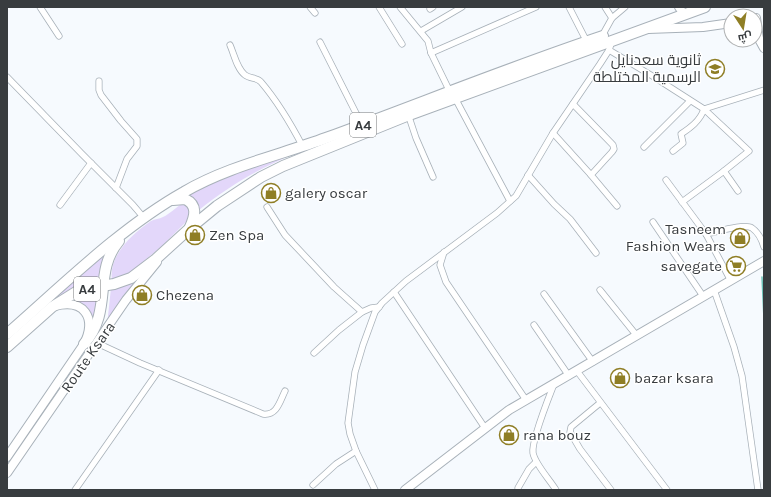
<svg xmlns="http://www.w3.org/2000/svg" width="771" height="497" viewBox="0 0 771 497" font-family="Karla,Cairo,sans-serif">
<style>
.green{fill:#e3d7fa}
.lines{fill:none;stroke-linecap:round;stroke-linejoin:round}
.stream{stroke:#6bc1b6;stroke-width:1.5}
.street-casing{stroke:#a8b1b9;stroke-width:7}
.secondary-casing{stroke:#a8b1b9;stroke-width:10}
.highway-casing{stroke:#a8b1b9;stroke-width:12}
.street{stroke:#fff;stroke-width:5.5}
.secondary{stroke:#fff;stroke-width:8}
.highway{stroke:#fff;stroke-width:10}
.labels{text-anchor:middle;stroke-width:3;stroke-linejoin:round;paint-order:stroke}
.shield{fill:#fff;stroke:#747679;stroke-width:1}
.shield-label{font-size:14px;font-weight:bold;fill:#383c3f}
.poi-label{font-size:15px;fill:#383c3f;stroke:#fff;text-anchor:start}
.street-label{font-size:15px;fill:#383c3f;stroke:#fff}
</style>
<rect width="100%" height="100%" fill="#f6fafe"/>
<g class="green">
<path d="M294,154c-36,15 -65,32 -95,56l-14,-15 32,-16z"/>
<path d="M183,203l8,6 -3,11 -26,26 -30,25 -6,4 -14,5c-4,-24 21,-47 39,-59 4,-2 8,-2 12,-4 7,-3 13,-10 20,-14z"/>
<polygon points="105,255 100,270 99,283 50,304 48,302 75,277"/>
<polygon points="135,280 107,325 111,288"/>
<polygon points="100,288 92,325 84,306 71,300 71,297"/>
</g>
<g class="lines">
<polyline class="stream" points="762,277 764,319"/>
<g class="street-casing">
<g id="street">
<polyline points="40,7 59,36"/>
<polyline points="310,7 315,13"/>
<polyline points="379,7 402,44"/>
<polyline points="400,7 428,41 431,53 450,92"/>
<polyline points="569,7 587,42"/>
<polyline points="605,7 612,18"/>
<polyline points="430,9 433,7"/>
<polyline points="421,31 462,7"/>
<polyline points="602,36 612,18 625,7"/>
<polyline points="320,42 362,125"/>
<path d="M230,45c4,9 7,24 15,30 5,4 12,2 16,7 17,20 30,42 42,65"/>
<polyline points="609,50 654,77 704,109 764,90"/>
<polyline points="431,53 536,7"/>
<polyline points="7,77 81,153 133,205 144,218"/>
<polyline points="99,81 99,90 101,95 121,121 137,139 137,146 127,159 116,188"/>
<polyline points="455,98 510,201"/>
<polyline points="573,104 613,145 614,149 612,152 591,175 617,206"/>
<polyline points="408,114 416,138 433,177"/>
<polyline points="553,133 591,175"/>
<polyline points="644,147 690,101"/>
<path d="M673,151l10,-8 -2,-9c9,-6 19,-13 23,-25l45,42 -25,20"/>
<polyline points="528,175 554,204 570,219 596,253"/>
<polyline points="666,180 706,234 731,281"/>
<polyline points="682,202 724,171 738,191"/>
<polyline points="60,205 91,163"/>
<polyline points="267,207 285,235 334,287 362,312"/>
<polyline points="653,222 703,296"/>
<path d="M706,234c11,-2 38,-11 46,-6 7,5 10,12 12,19"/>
<polyline points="444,252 440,265 446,282 526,400"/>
<polyline points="600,290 637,336"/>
<polyline points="714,290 734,347 742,376 758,490"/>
<polyline points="394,292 485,428"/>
<polyline points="544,294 593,362"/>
<polyline points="534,325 569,376"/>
<path d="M97,343l43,20 123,51c14,2 17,-13 22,-23"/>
<polyline points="314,353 339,330 362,312 371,308 379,307"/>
<polyline points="577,371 667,490"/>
<path d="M554,384c-5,13 -23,57 -21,69 2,11 17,27 23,37"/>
<polyline points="600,403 571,427 570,432 580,449 611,490"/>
<polyline points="313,485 336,464 356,451"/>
<polyline points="75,490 159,370"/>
<polyline points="375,490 356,451 350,434 348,423 355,372 363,345 375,312 382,303 406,281 497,213 516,196 553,133 600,64 609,50 612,41"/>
<polyline points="518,490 518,488 529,469 536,462"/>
</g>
</g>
<g class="secondary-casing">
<g id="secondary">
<polyline points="679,7 681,10"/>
<polyline points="756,18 759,39"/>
<polyline points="648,29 703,27 731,23"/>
<polyline points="755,36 759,39 764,48"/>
<path d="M7,457l77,-113c13,-27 0,-45 -29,-38"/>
<polyline points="7,473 126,300 157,262"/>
<polyline points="405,490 509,410 764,261"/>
</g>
</g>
<g class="highway-casing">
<g id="highway">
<path d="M173,200l12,-1c13,6 10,17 5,28"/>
<path d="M7,334c55,-48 113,-106 177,-142 42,-25 96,-37 142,-54 93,-34 184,-71 277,-102"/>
<path d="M84,344c30,-34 8,-71 35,-103"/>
<polyline points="7,347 52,307 76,292 89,288 114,284 131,278 156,259 189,229 217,206 261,177 283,166 409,115 705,7"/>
</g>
</g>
<use href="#street" class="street"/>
<use href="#secondary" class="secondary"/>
<use href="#highway" class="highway"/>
</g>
<defs>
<g id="school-ring" transform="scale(1)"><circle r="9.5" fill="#fff" stroke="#8f7e25" stroke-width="1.5"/><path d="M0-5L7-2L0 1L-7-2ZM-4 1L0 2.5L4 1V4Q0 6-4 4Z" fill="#8f7e25"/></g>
<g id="shop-ring" transform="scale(1)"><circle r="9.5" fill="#fff" stroke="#8f7e25" stroke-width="1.5"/><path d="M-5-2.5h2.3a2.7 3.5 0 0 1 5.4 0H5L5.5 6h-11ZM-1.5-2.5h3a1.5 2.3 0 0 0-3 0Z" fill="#8f7e25"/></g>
<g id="supermarket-ring" transform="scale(1)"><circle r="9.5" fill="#fff" stroke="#8f7e25" stroke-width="1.5"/><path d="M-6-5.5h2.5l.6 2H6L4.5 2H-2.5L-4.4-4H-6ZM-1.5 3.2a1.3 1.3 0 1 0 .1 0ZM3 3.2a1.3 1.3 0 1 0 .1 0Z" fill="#8f7e25"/></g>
</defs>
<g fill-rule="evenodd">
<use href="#school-ring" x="715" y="69"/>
<use href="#shop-ring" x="271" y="193"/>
<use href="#shop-ring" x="195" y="235"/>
<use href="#shop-ring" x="740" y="238"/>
<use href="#supermarket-ring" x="736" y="266"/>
<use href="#shop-ring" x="142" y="295"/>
<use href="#shop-ring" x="620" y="378"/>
<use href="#shop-ring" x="509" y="435"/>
</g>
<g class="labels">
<g class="shield">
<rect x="350" y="113" width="26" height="24" rx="3"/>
<rect x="74" y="277" width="26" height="24" rx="3"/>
</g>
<g class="shield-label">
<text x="363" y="130">A4</text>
<text x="87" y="294">A4</text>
</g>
<g class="poi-label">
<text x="701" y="65" text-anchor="end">ثانوية سعدنايل<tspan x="701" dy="17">الرسمية المختلطة</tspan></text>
<text x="285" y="198">galery oscar</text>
<text x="726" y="234" text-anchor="end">Tasneem<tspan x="726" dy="17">Fashion Wears</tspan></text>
<text x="209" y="240">Zen Spa</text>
<text x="722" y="271" text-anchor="end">savegate</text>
<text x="156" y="300">Chezena</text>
<text x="634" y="383">bazar ksara</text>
<text x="523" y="440">rana bouz</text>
</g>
<g class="street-label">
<text transform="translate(88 357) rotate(-55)" y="5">Route Ksara</text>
</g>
</g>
<rect width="771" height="497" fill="none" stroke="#383c3f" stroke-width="16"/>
<g transform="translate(743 28) rotate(168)"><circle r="19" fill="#ffffff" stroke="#afb1b2"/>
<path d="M0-3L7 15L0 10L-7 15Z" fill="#8f7e25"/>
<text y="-6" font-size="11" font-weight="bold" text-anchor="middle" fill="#383c3f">ش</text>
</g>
</svg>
